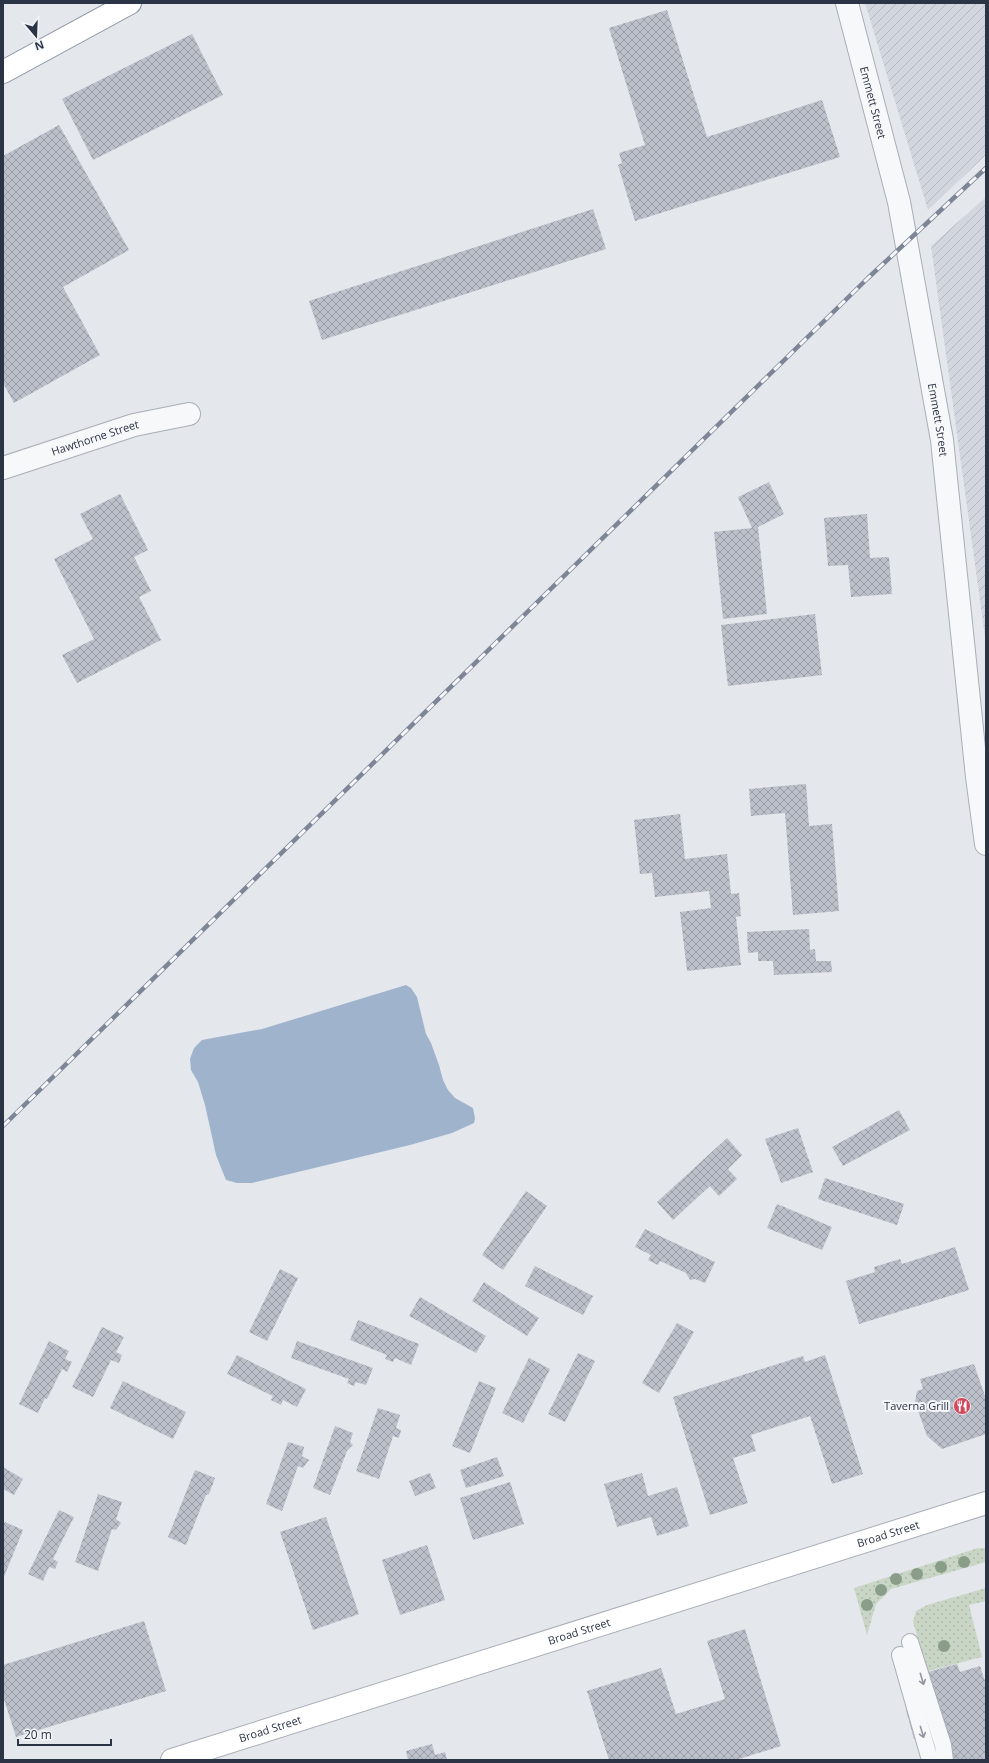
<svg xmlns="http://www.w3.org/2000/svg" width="989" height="1763" viewBox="0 0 989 1763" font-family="'Open Sans',sans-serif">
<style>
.industrial{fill:url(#industrial-furrows)}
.grass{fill:url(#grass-dots)}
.water{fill:#9fb4cc}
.building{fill:url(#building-cross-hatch)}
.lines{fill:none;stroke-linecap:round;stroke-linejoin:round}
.lane-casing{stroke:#a9aeb7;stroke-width:18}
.street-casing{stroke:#a9aeb7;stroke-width:24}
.secondary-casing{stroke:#a9aeb7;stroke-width:24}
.highway-casing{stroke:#8b94a3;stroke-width:24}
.lane{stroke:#f7f8fa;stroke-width:16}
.street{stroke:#f7f8fa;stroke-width:22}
.secondary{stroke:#fff;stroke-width:22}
.highway{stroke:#fff;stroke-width:22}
.rail-casing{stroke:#7d8696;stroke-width:4.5}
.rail{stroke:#f4f6f9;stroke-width:3;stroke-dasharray:9;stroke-linecap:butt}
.tree{fill:#899d89}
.oneway{stroke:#9196a0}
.labels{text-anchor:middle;stroke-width:4;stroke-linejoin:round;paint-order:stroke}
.street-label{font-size:11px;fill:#2b3445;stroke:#f4f6f9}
.poi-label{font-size:11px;fill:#2b3445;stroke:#f4f6f9;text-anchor:end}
</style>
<defs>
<pattern id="industrial-furrows" width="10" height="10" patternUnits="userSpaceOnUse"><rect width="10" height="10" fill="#d2d6de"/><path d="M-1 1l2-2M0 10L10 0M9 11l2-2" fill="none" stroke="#b4b8c0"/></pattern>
<pattern id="grass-dots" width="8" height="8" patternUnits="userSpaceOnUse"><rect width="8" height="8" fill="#c9d6c5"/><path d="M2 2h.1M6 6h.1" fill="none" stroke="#adb8ab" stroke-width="1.8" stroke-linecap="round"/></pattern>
<pattern id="building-cross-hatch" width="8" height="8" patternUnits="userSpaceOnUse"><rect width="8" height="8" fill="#bbc0ca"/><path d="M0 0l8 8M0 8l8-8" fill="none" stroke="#989da6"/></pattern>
</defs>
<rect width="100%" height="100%" fill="#e4e7ec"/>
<g class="industrial">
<polygon points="865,3 986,3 986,155 928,210"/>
<polygon points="986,197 986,644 931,246"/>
</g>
<g class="grass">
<polygon points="978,1548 986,1548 986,1562 891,1589 876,1604 867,1635 854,1588"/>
<polygon points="986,1588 986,1601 969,1605 982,1657 928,1671 913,1622 916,1611 927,1605"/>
</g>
<polygon class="water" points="406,985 411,988 417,997 426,1034 431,1043 439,1065 443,1080 448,1090 455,1098 473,1108 475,1118 474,1123 452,1133 410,1145 252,1183 237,1183 226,1180 216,1155 205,1105 198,1082 191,1070 190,1059 194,1048 202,1040 262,1029"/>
<g class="building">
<polygon points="667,10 707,137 822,100 840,157 635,221 618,165 622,163 619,153 645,145 609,28"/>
<polygon points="192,34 223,95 93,160 62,99"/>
<polygon points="59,125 129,250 63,287 100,355 14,403 3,383 3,156"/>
<polygon points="593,209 606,249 322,340 309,301"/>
<polygon points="769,482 784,514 758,527 767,614 723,619 714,532 752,528 738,497"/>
<polygon points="120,494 148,550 134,557 151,591 139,597 161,640 77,683 62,655 94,639 54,559 93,539 80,514"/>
<polygon points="867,514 870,558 889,557 892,594 851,597 848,565 828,566 824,518"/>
<polygon points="815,614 822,675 728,686 721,625"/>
<polygon points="806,784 809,826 832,824 839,911 793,915 785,813 751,816 749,789"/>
<polygon points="680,814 685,859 727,854 731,894 739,893 741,916 736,917 741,965 687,971 680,912 711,908 709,891 655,897 652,873 640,874 634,820"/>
<polygon points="809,929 810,950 815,949 816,961 831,961 832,972 774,975 773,961 758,961 758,952 748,953 747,932"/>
<polygon points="899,1110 910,1130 843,1166 832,1147"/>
<polygon points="798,1128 813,1172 781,1183 765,1139"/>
<polygon points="727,1138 742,1155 728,1169 737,1179 719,1196 710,1186 673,1220 657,1202"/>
<polygon points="825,1178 904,1204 897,1225 818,1199"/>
<polygon points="526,1191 547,1206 503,1270 482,1255"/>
<polygon points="777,1204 832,1227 822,1250 767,1228"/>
<polygon points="645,1229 715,1262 705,1283 695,1279 690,1280 686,1273 660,1261 658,1265 648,1260 651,1255 635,1247"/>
<polygon points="955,1247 969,1290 859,1324 846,1281 875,1272 874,1267 900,1259 902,1264"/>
<polygon points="535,1266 593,1296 583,1315 525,1286"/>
<polygon points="280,1269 298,1278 267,1341 249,1332"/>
<polygon points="484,1282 539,1318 527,1336 472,1301"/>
<polygon points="420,1297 486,1336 476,1353 409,1316"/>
<polygon points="358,1320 419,1344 411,1365 395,1358 393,1362 385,1359 387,1355 350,1340"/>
<polygon points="677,1323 694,1332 659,1393 642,1383"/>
<polygon points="102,1327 124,1337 116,1352 122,1355 119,1363 111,1360 93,1397 72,1387"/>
<polygon points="49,1341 69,1351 65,1359 72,1362 67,1372 62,1369 47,1399 45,1398 38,1413 19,1404"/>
<polygon points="297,1341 373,1368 366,1385 356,1382 354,1386 347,1383 349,1379 291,1358"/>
<polygon points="578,1353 595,1361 565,1422 548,1414"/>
<polygon points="237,1355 306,1389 297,1407 283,1400 281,1405 271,1400 273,1396 227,1374"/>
<polygon points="825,1355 863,1474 832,1484 810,1416 751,1435 756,1451 733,1458 748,1503 710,1515 673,1397 803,1356 805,1362"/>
<polygon points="529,1358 550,1369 523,1423 502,1413"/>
<polygon points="974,1364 986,1399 986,1434 942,1449 927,1436 915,1402 917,1391 923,1389 920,1379"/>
<polygon points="123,1381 186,1412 173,1439 110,1408"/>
<polygon points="479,1381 496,1388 470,1453 452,1446"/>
<polygon points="378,1408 400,1415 396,1428 401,1430 399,1438 393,1436 379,1479 356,1471"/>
<polygon points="335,1426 353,1433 350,1442 353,1445 347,1451 330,1495 313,1488"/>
<polygon points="288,1442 304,1447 302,1456 309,1460 303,1468 298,1466 282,1511 266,1504"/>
<polygon points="497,1457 504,1476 466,1488 460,1470"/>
<polygon points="3,1467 23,1479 14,1495 3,1489"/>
<polygon points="195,1470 215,1478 209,1494 206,1495 186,1545 168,1537"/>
<polygon points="430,1473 436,1488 415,1496 409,1481"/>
<polygon points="642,1473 648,1496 677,1487 689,1526 657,1536 651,1517 617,1527 604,1484"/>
<polygon points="510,1482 524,1524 473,1540 460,1498"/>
<polygon points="98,1494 122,1502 116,1519 121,1523 116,1530 112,1529 98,1571 75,1562"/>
<polygon points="59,1510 74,1517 53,1559 58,1562 55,1569 49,1567 43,1581 28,1574"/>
<polygon points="326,1517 359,1614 313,1630 280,1532"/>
<polygon points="5,1522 23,1530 3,1579 3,1525"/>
<polygon points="427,1545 445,1600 400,1615 382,1560"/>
<polygon points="144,1621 166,1691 16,1737 3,1696 3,1665"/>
<polygon points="745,1629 781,1746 736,1760 609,1760 587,1691 661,1668 676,1714 725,1699 707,1641"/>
<polygon points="957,1664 960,1672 980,1666 986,1684 986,1760 951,1760 942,1730 914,1739 906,1710 932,1701 926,1683 931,1681 928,1672"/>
<polygon points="432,1744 435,1755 445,1752 447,1760 408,1760 406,1751"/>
</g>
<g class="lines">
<g class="lane-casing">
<g id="lane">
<polyline points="910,1642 943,1745 945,1760"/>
<polyline points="900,1655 930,1760"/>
</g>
</g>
<g class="street-casing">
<g id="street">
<path id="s1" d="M847,3l52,199 43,238 35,337 9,67"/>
<path id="s2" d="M3,468l131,-43 55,-11"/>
</g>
</g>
<g class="secondary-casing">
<g id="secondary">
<path id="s3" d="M172,1760l814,-257"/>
</g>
</g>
<g class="highway-casing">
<polyline id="highway" points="3,72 130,3"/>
</g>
<use href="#lane" class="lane"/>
<use href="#street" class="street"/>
<use href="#secondary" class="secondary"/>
<use href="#highway" class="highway"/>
<g class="rail-casing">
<polyline id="rail" points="3,1126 868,278 986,168"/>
</g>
<use href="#rail" class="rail"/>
</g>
<g class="tree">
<circle cx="964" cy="1562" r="6"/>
<circle cx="941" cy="1567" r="6"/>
<circle cx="917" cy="1574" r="6"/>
<circle cx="896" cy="1579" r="6"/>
<circle cx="881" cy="1590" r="6"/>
<circle cx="867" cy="1605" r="6"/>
<circle cx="944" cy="1646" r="6"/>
</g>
<defs><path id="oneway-shaft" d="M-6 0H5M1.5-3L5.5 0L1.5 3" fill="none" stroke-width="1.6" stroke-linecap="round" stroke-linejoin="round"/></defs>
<g class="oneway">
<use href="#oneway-shaft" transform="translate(922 1679) rotate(73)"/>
<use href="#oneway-shaft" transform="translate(922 1732) rotate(74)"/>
</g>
<defs>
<g id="restaurant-disc" transform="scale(0.9)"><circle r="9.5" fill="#d1495b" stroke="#f4f6f9"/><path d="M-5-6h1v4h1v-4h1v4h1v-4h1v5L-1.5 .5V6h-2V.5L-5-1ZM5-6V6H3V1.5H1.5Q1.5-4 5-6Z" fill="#fff"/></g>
</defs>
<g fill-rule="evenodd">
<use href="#restaurant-disc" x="962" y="1406"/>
</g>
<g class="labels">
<g class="street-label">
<text dy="4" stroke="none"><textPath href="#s1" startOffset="103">Emmett Street</textPath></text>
<text dy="4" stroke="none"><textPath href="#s1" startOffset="427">Emmett Street</textPath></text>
<text dy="4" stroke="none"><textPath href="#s2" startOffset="97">Hawthorne Street</textPath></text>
<text dy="4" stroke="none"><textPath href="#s3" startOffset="751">Broad Street</textPath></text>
<text dy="4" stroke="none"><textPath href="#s3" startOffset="427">Broad Street</textPath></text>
<text dy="4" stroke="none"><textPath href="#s3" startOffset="103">Broad Street</textPath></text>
</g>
<g class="poi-label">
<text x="949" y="1410">Taverna Grill</text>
</g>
</g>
<rect width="989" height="1763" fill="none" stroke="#2b3445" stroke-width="8"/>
<g transform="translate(36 36) rotate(161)" stroke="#f4f6f9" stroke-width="3" paint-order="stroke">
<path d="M0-3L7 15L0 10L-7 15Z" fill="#2b3445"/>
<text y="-6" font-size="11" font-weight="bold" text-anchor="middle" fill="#2b3445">N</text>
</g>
<path d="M18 1739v6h93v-6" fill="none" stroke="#2b3445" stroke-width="2"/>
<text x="24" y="1739" font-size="12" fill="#2b3445" stroke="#f4f6f9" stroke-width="3" paint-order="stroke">20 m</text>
</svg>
